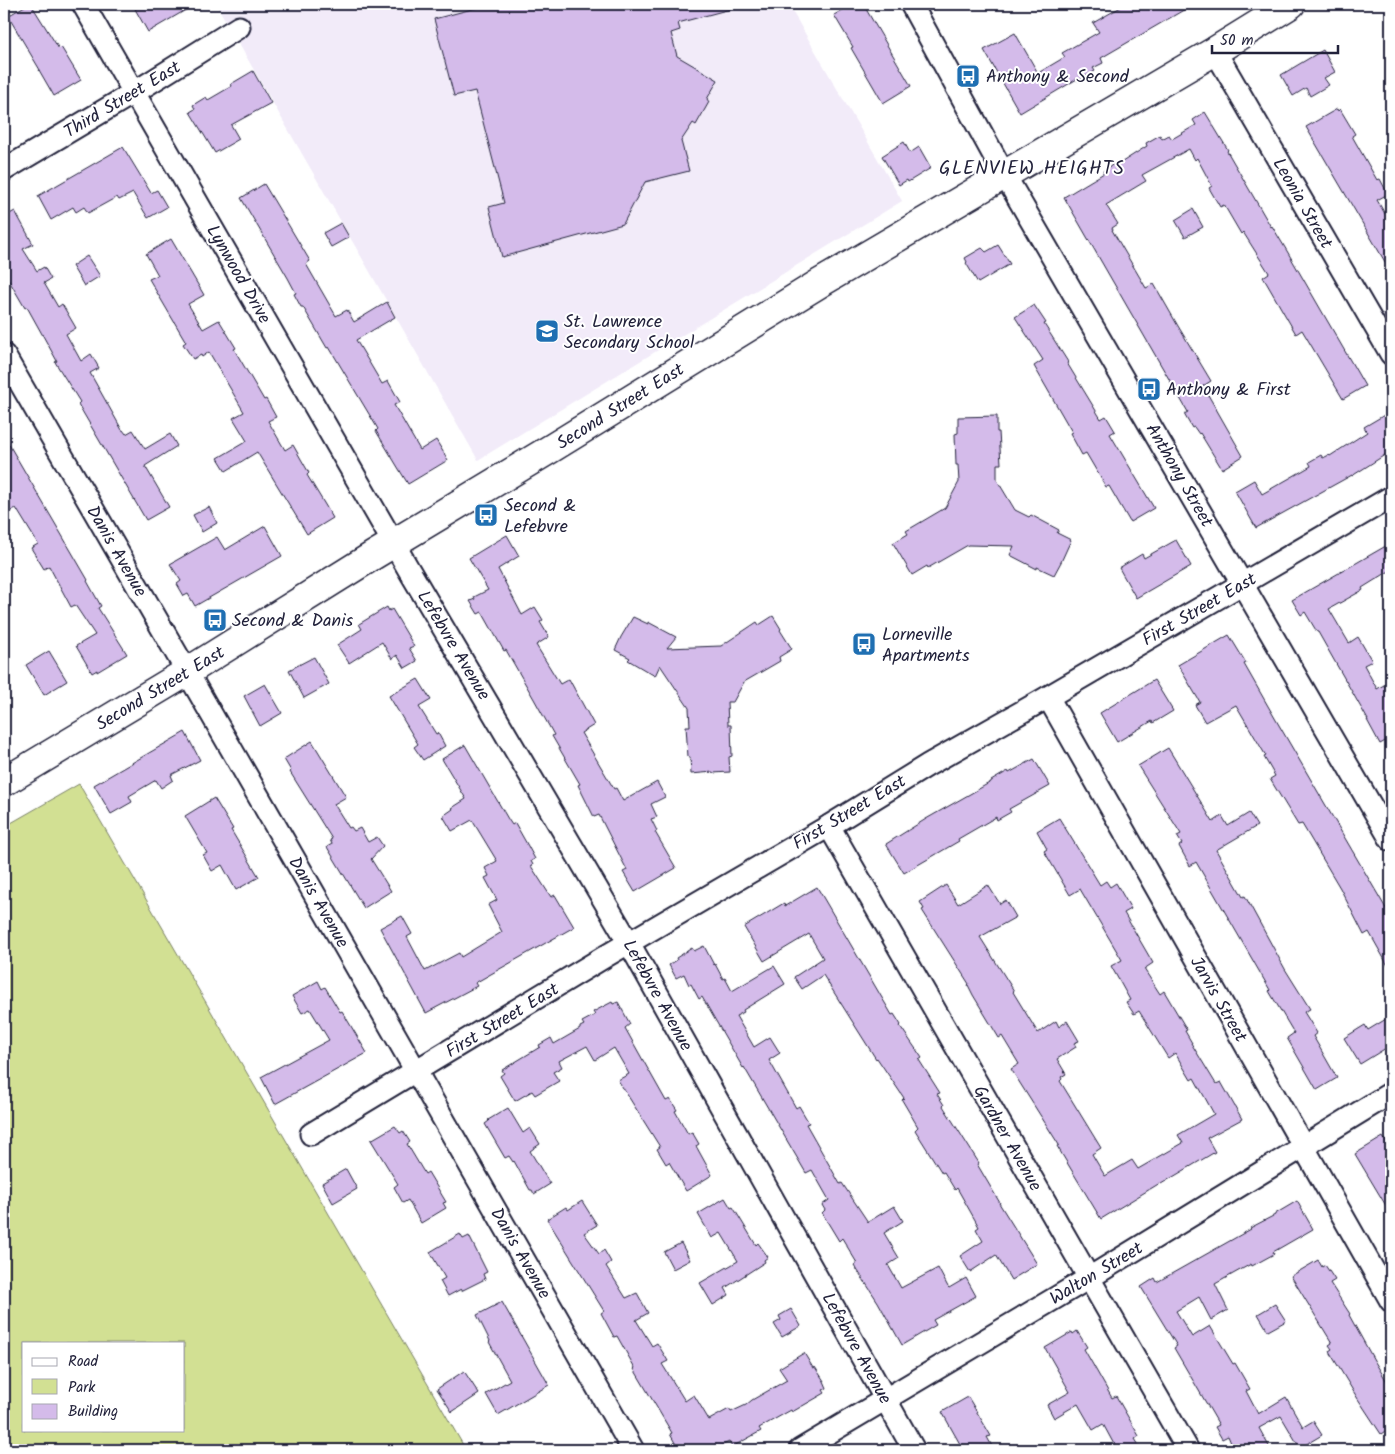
<svg xmlns="http://www.w3.org/2000/svg" width="1395" height="1454" viewBox="0 0 1395 1454" font-family="Kalam,sans-serif">
<style>
.built{fill:#f2ebf9}
.green{fill:#d2e093;stroke:#7a8167;fill-rule:evenodd}
.building{fill:#d4bbea;stroke:#22223b}
.lines{fill:none;stroke-linecap:round;stroke-linejoin:round}
.minor-casing{stroke:#22223b;stroke-width:25}
.major-casing{stroke:#22223b;stroke-width:31}
.minor{stroke:#fff;stroke-width:21}
.major{stroke:#fff;stroke-width:28}
.labels{text-anchor:middle;stroke-width:4;stroke-linejoin:round;paint-order:stroke}
.poi-label{font-size:18px;fill:#22223b;stroke:#fff;text-anchor:start}
.street-label{font-size:18px;fill:#22223b;stroke:#fff}
.neighbourhood-label{font-size:19px;letter-spacing:1px;fill:#22223b;stroke:#fff}
</style>
<rect width="100%" height="100%" fill="#fff"/>
<filter id="ink" filterUnits="userSpaceOnUse"><feTurbulence type="fractalNoise" baseFrequency=".02" numOctaves="2"/><feDisplacementMap in="SourceGraphic" scale="10" xChannelSelector="R" yChannelSelector="G"/><feConvolveMatrix kernelMatrix="1 2 1 2 8 2 1 2 1" color-interpolation-filters="sRGB"/></filter>
<g filter="url(#ink)">
<polygon class="built" points="216,4 788,4 902,201 478,460"/>
<path class="green" d="M79,784l387,666h-462v-623zM24,1343h160v87h-160z"/>
<g class="building">
<polygon points="28,4 31,4 59,49 61,47 81,80 54,96 39,70 40,70 8,16"/>
<polygon points="144,4 196,4 148,32 135,9"/>
<polygon points="491,4 733,4 734,8 678,23 680,30 671,33 677,56 718,80 707,99 709,102 696,125 693,123 681,141 689,171 645,182 623,224 502,257 489,207 504,203 475,91 454,96 434,19"/>
<polygon points="853,4 863,4 911,86 883,103 851,48 853,47 834,15"/>
<polygon points="1126,4 1194,4 1101,58 1103,63 1093,68 1095,71 1078,81 1077,79 1020,113 984,50 1015,33 1038,73 1065,57 1062,53 1099,32 1093,23"/>
<polygon points="1323,50 1335,72 1324,78 1329,85 1310,96 1306,88 1293,96 1281,75"/>
<polygon points="253,71 271,103 231,125 239,139 215,153 190,112 195,109 193,105 206,97 208,100 232,86 231,84"/>
<polygon points="1337,109 1338,111 1340,109 1355,134 1352,136 1377,180 1380,179 1388,194 1377,200 1391,224 1391,272 1306,127"/>
<polygon points="1205,112 1228,150 1227,151 1271,227 1272,226 1287,251 1365,386 1343,399 1302,330 1296,334 1263,277 1269,273 1243,232 1241,234 1224,205 1220,207 1209,188 1212,186 1197,158 1195,160 1189,149 1142,175 1146,181 1106,205 1118,224 1112,228 1113,230 1112,230 1146,288 1154,284 1178,326 1211,381 1203,386 1243,456 1222,469 1200,433 1199,434 1194,427 1192,428 1184,414 1188,412 1064,197 1104,173 1103,171 1117,162 1119,164 1147,146 1146,143 1160,135 1162,139 1169,135 1172,139 1196,125 1193,120"/>
<polygon points="904,142 910,153 919,147 931,168 908,182 907,180 899,185 882,156"/>
<polygon points="123,147 151,193 157,190 167,207 148,218 133,193 119,200 117,197 88,213 84,207 76,212 73,207 51,220 38,196"/>
<polygon points="264,184 310,261 306,264 336,316 347,310 354,322 387,302 395,317 356,340 382,384 388,381 400,402 394,405 420,450 436,440 448,460 408,484 376,431 378,429 357,394 329,347 327,348 303,307 301,307 294,294 296,293 288,278 241,198"/>
<polygon points="1193,209 1203,227 1185,237 1175,220"/>
<polygon points="15,211 33,244 23,249 37,271 44,267 51,279 44,283 58,307 62,304 76,328 66,334 81,361 91,354 99,368 90,373 122,430 123,430 126,434 133,430 145,449 170,434 177,446 145,466 169,507 146,520 78,404 80,402 55,362 57,361 27,307 25,308 4,272 4,217"/>
<polygon points="341,223 349,237 331,247 323,233"/>
<polygon points="171,239 204,295 188,304 203,329 219,320 236,348 234,349 264,400 266,399 276,417 268,421 285,450 293,445 309,473 307,475 333,518 307,534 257,452 226,471 218,458 247,441 233,418 244,412 209,352 202,357 201,355 193,359 183,344 186,342 149,279 158,275 146,254"/>
<polygon points="998,245 1010,264 978,283 966,263 967,262 965,258 982,248 986,252"/>
<polygon points="87,256 100,276 84,286 72,266"/>
<polygon points="1034,305 1046,323 1044,324 1068,362 1067,363 1101,419 1106,416 1115,431 1110,434 1154,508 1130,522 1109,486 1106,487 1086,453 1082,455 1070,433 1072,432 1034,366 1043,360 1015,317"/>
<polygon points="1386,414 1391,424 1391,451 1352,476 1352,475 1256,528 1235,491 1254,480 1262,494 1311,466 1309,462 1321,455 1323,458 1329,455 1330,456 1367,432 1364,427"/>
<polygon points="997,416 997,432 999,432 1001,464 997,464 997,480 1015,510 1029,517 1031,515 1059,530 1057,533 1071,540 1061,562 1054,575 1037,567 1037,569 1010,555 1014,546 968,545 928,568 927,566 912,575 893,543 908,534 906,531 945,508 959,482 958,465 956,465 955,434 958,433 958,417"/>
<polygon points="4,436 88,580 87,581 101,606 98,608 127,654 97,672 97,670 92,673 76,646 95,635 75,605 71,607 49,566 44,569 31,548 38,544 16,508 4,515"/>
<polygon points="209,507 217,523 202,532 193,515"/>
<polygon points="265,526 282,556 195,606 188,594 184,596 177,584 181,581 170,564 217,537 225,550"/>
<polygon points="507,535 519,556 498,569 522,615 535,607 543,620 540,622 549,637 536,645 560,684 569,679 594,725 581,733 614,789 616,788 623,801 657,782 665,797 651,804 657,817 651,819 657,831 655,832 676,868 635,892 623,872 627,870 599,815 594,817 578,785 580,784 552,736 554,735 534,699 506,650 504,651 482,612 478,614 470,601 475,599 474,597 488,590 469,558"/>
<polygon points="1176,540 1191,566 1136,598 1119,568 1142,554 1144,558"/>
<polygon points="1391,543 1391,570 1362,588 1363,590 1329,609 1349,643 1358,637 1372,661 1364,665 1377,689 1384,685 1391,698 1391,738 1380,744 1367,720 1368,720 1318,632 1317,632 1305,612 1301,615 1292,600"/>
<polygon points="387,607 389,611 392,609 414,646 409,648 417,661 405,668 397,655 392,659 382,642 349,663 337,645 362,629 359,624"/>
<polygon points="773,616 781,629 780,630 792,649 779,657 780,661 744,682 733,702 727,702 728,725 731,725 732,756 729,757 730,772 713,773 713,772 691,774 690,757 688,757 686,726 690,726 689,708 660,665 655,676 628,660 630,658 615,650 621,637 633,617 648,624 648,622 676,637 667,648 721,646 757,622 759,625"/>
<polygon points="1229,635 1246,663 1244,664 1276,720 1391,917 1391,971 1369,932 1364,935 1340,888 1302,824 1298,825 1270,779 1275,776 1264,757 1266,756 1236,705 1205,722 1195,705 1200,702 1178,665"/>
<polygon points="49,651 67,681 44,695 26,665"/>
<polygon points="314,657 329,684 304,698 289,670"/>
<polygon points="418,679 431,700 419,707 436,734 438,733 445,746 423,760 414,747 418,744 389,696"/>
<polygon points="1154,680 1173,711 1153,723 1152,721 1117,742 1100,713"/>
<polygon points="265,684 282,713 260,726 244,696"/>
<polygon points="185,732 200,760 171,775 173,780 161,788 156,780 129,796 132,802 111,814 94,785"/>
<polygon points="312,741 346,797 334,804 349,828 351,827 354,831 360,828 368,842 377,837 383,846 371,859 391,891 364,908 327,847 332,844 330,840 332,839 290,772 291,771 284,759"/>
<polygon points="465,745 508,819 512,825 515,823 528,846 535,859 531,861 533,865 531,866 551,897 555,895 574,927 475,983 477,986 426,1013 380,928 402,916 412,934 407,937 425,971 459,953 461,957 502,932 488,905 497,900 485,878 489,876 485,868 497,861 472,820 452,831 443,816 453,809 452,808 466,799 442,759"/>
<polygon points="1168,748 1213,822 1222,816 1228,826 1249,813 1257,826 1216,850 1243,897 1245,896 1285,969 1310,1009 1304,1012 1317,1033 1313,1036 1337,1078 1317,1090 1287,1038 1294,1033 1269,991 1270,990 1196,862 1190,866 1179,846 1182,844 1177,836 1181,834 1138,766"/>
<polygon points="1034,759 1050,786 1009,809 1011,812 997,820 996,817 958,839 959,841 904,873 886,844 926,819 991,782 991,781 1008,771 1009,773"/>
<polygon points="214,798 233,829 231,830 259,877 236,890 222,865 212,871 203,855 207,853 185,816"/>
<polygon points="1059,818 1100,885 1106,881 1110,887 1116,883 1131,909 1124,913 1153,963 1144,969 1160,994 1164,991 1187,1030 1185,1031 1192,1043 1191,1043 1216,1084 1221,1082 1242,1119 1207,1138 1215,1152 1161,1184 1160,1183 1101,1219 1057,1146 1059,1145 1011,1069 1019,1064 1002,1036 999,1038 973,995 968,985 969,984 922,910 924,909 920,902 946,885 958,904 988,885 1000,904 1006,900 1016,917 980,937 1014,991 1013,992 1038,1033 1056,1021 1059,1027 1067,1021 1079,1041 1074,1043 1076,1047 1057,1059 1066,1074 1061,1077 1062,1079 1060,1081 1101,1148 1092,1154 1105,1176 1132,1160 1138,1169 1183,1143 1178,1135 1214,1114 1194,1078 1191,1080 1175,1053 1168,1058 1139,1011 1134,1014 1126,1002 1130,1000 1111,966 1122,960 1080,889 1070,895 1044,851 1047,849 1037,831"/>
<polygon points="817,887 892,1015 894,1014 901,1025 900,1026 922,1058 919,1060 940,1093 937,1094 944,1105 943,1106 979,1163 977,1164 1000,1203 999,1203 1037,1264 1011,1280 996,1255 970,1272 960,1256 983,1241 976,1229 979,1227 957,1188 955,1190 944,1172 942,1173 915,1130 918,1127 902,1100 904,1098 877,1058 876,1059 823,975 802,989 794,977 823,958 809,934 764,961 744,927 784,903 785,906"/>
<polygon points="704,946 714,965 715,964 723,979 725,978 732,991 774,966 785,984 743,1010 744,1012 736,1016 754,1047 770,1037 780,1053 769,1060 796,1108 799,1106 809,1123 806,1124 840,1184 842,1183 868,1222 894,1206 903,1221 884,1233 899,1258 888,1265 901,1288 938,1268 948,1287 949,1288 966,1278 976,1296 933,1320 936,1325 902,1345 878,1302 854,1265 857,1263 842,1238 839,1241 822,1213 825,1210 822,1205 829,1200 812,1170 806,1173 744,1067 743,1068 702,997 699,999 691,984 689,985 684,974 676,978 669,965 677,960 676,958 692,948 694,951"/>
<polygon points="318,981 322,989 325,987 340,1012 342,1011 367,1053 275,1104 261,1077 329,1040 310,1009 302,1013 292,996"/>
<polygon points="612,1002 613,1004 618,1002 630,1024 625,1028 644,1062 666,1101 670,1099 677,1110 675,1111 688,1134 692,1132 699,1144 696,1146 712,1175 686,1191 669,1162 666,1164 657,1149 660,1147 618,1080 629,1074 614,1048 595,1060 587,1046 559,1061 562,1067 553,1072 559,1081 535,1095 532,1091 515,1101 500,1076 504,1073 502,1070 540,1047 539,1045 551,1038 554,1044 580,1029 580,1027 584,1025 582,1022 595,1015 593,1012"/>
<polygon points="1391,1016 1391,1045 1360,1064 1344,1038 1365,1025 1368,1030"/>
<polygon points="508,1108 523,1133 530,1128 540,1144 530,1151 550,1184 534,1194 532,1190 530,1190 514,1161 513,1162 509,1156 505,1158 485,1124 489,1121 488,1120"/>
<polygon points="395,1126 400,1133 403,1131 410,1142 407,1144 425,1174 428,1172 446,1202 443,1203 446,1208 421,1223 408,1200 403,1203 394,1187 398,1184 371,1140"/>
<polygon points="1383,1137 1391,1150 1391,1214 1355,1154"/>
<polygon points="346,1169 357,1189 333,1203 322,1183"/>
<polygon points="725,1198 731,1208 733,1207 756,1245 758,1243 768,1257 764,1260 765,1262 725,1288 729,1295 713,1305 700,1283 738,1261 721,1233 712,1238 698,1214"/>
<polygon points="582,1201 597,1225 584,1233 599,1254 604,1250 611,1262 606,1266 626,1298 637,1293 648,1313 636,1320 652,1346 657,1343 668,1361 662,1364 685,1401 694,1395 709,1420 729,1409 731,1412 746,1405 752,1400 787,1380 779,1368 804,1353 813,1368 815,1367 824,1381 827,1388 823,1390 825,1393 792,1412 791,1410 759,1428 761,1431 732,1447 729,1442 713,1450 679,1450 670,1434 672,1433 634,1369 635,1368 617,1336 614,1337 601,1313 604,1311 547,1219 566,1207 568,1210"/>
<polygon points="1297,1201 1313,1229 1273,1252 1274,1254 1252,1266 1251,1264 1215,1284 1228,1310 1211,1320 1199,1297 1176,1311 1192,1337 1210,1326 1233,1364 1235,1363 1250,1389 1246,1391 1258,1414 1286,1397 1303,1427 1313,1421 1322,1435 1300,1448 1281,1416 1259,1428 1271,1450 1234,1450 1228,1436 1222,1439 1215,1427 1219,1425 1174,1348 1177,1346 1141,1287 1155,1278 1157,1282 1164,1278 1251,1229 1250,1228 1275,1215 1275,1214"/>
<polygon points="460,1234 463,1239 469,1236 487,1272 483,1274 485,1279 461,1291 461,1289 448,1296 440,1281 445,1278 430,1252"/>
<polygon points="681,1243 690,1260 673,1269 664,1252"/>
<polygon points="1318,1260 1322,1267 1325,1265 1335,1280 1330,1283 1350,1314 1349,1315 1375,1362 1391,1388 1391,1427 1381,1434 1358,1399 1329,1351 1332,1349 1329,1345 1332,1343 1291,1276"/>
<polygon points="502,1302 549,1385 498,1415 486,1394 510,1380 489,1342 490,1341 477,1315"/>
<polygon points="1275,1304 1286,1321 1268,1331 1258,1314"/>
<polygon points="791,1309 801,1326 782,1337 774,1324 781,1320 779,1316"/>
<polygon points="1077,1331 1087,1347 1084,1349 1112,1398 1116,1396 1139,1436 1135,1439 1142,1450 1117,1450 1103,1424 1093,1430 1078,1404 1054,1418 1047,1405 1070,1392 1045,1348 1072,1332 1073,1334"/>
<polygon points="464,1371 479,1394 452,1412 437,1389"/>
<polygon points="968,1397 991,1436 987,1437 994,1450 962,1450 960,1444 942,1412"/>
</g>
<g class="lines">
<g class="minor-casing">
<g id="minor">
<polyline points="83,4 409,570 629,943 914,1450"/>
<polyline points="911,4 1004,174 1391,840"/>
<polyline points="1215,51 1391,354"/>
<polyline points="4,170 135,92 239,27"/>
<polyline points="4,355 201,696 633,1450"/>
<polyline points="1048,697 1391,1301"/>
<polyline points="829,826 1188,1450"/>
<polyline points="311,1134 606,956 829,826 928,765 1048,697 1391,497"/>
<polyline points="800,1450 1089,1278 1391,1093"/>
</g>
</g>
<g class="major-casing">
<polyline id="major" points="4,782 187,672 374,555 552,448 820,283 1215,51 1291,4"/>
</g>
<use href="#minor" class="minor"/>
<use href="#major" class="major"/>
</g>
</g>
<defs>
<g id="bus-square" transform="scale(1.25)"><rect x="-9" y="-9" width="18" height="18" rx="4" fill="#1f6fb2" stroke="#fff"/><path d="M-5-6H5V4H4V6H2V4H-2V6H-4V4H-5ZM-3.5-4V0h7V-4ZM-3.5 1.2v1.5H-2V1.2ZM2 1.2v1.5H3.5V1.2Z" fill="#fff"/></g>
<g id="school-square" transform="scale(1.25)"><rect x="-9" y="-9" width="18" height="18" rx="4" fill="#1f6fb2" stroke="#fff"/><path d="M0-5L7-2L0 1L-7-2ZM-4 1L0 2.5L4 1V4Q0 6-4 4Z" fill="#fff"/></g>
</defs>
<g fill-rule="evenodd">
<use href="#bus-square" x="968" y="76"/>
<use href="#school-square" x="547" y="331"/>
<use href="#bus-square" x="1149" y="389"/>
<use href="#bus-square" x="486" y="515"/>
<use href="#bus-square" x="215" y="620"/>
<use href="#bus-square" x="864" y="644"/>
</g>
<g class="labels">
<g class="poi-label">
<text x="986" y="82">Anthony &amp; Second</text>
<text x="564" y="327">St. Lawrence<tspan x="564" dy="21">Secondary School</tspan></text>
<text x="1166" y="395">Anthony &amp; First</text>
<text x="504" y="511">Second &amp;<tspan x="504" dy="21">Lefebvre</tspan></text>
<text x="232" y="626">Second &amp; Danis</text>
<text x="882" y="640">Lorneville<tspan x="882" dy="21">Apartments</tspan></text>
</g>
<g class="street-label">
<text transform="translate(122 99) rotate(-31)" y="6">Third Street East</text>
<text transform="translate(1303 203) rotate(60)" y="6">Leonia Street</text>
<text transform="translate(239 274) rotate(60)" y="6">Lynwood Drive</text>
<text transform="translate(620 406) rotate(-32)" y="6">Second Street East</text>
<text transform="translate(1180 475) rotate(60)" y="6">Anthony Street</text>
<text transform="translate(117 551) rotate(60)" y="6">Danis Avenue</text>
<text transform="translate(1199 609) rotate(-30)" y="6">First Street East</text>
<text transform="translate(454 645) rotate(59)" y="6">Lefebvre Avenue</text>
<text transform="translate(160 688) rotate(-31)" y="6">Second Street East</text>
<text transform="translate(849 812) rotate(-31)" y="6">First Street East</text>
<text transform="translate(319 902) rotate(60)" y="6">Danis Avenue</text>
<text transform="translate(658 995) rotate(61)" y="6">Lefebvre Avenue</text>
<text transform="translate(1219 999) rotate(60)" y="6">Jarvis Street</text>
<text transform="translate(502 1020) rotate(-31)" y="6">First Street East</text>
<text transform="translate(1008 1138) rotate(60)" y="6">Gardner Avenue</text>
<text transform="translate(521 1253) rotate(60)" y="6">Danis Avenue</text>
<text transform="translate(1096 1273) rotate(-31)" y="6">Walton Street</text>
<text transform="translate(857 1348) rotate(61)" y="6">Lefebvre Avenue</text>
</g>
<g class="neighbourhood-label">
<text x="1032" y="174">GLENVIEW HEIGHTS</text>
</g>
</g>
<rect width="1395" height="1454" fill="none" stroke="#fff" stroke-width="20"/>
<rect x="10" y="10" width="1375" height="1434" fill="none" stroke="#22223b" stroke-width="2" filter="url(#ink)"/>
<rect x="22" y="1342" width="162" height="90" fill="#ffffff" stroke="#a7a7b1"/>
<rect x="32" y="1358" width="25" height="8" fill="#ffffff" stroke="#a7a7b1"/>
<text x="68" y="1366" font-size="15" fill="#22223b">Road</text>
<rect x="32" y="1379" width="25" height="15" fill="#d2e093" stroke="#a7a7b1"/>
<text x="68" y="1392" font-size="15" fill="#22223b">Park</text>
<rect x="32" y="1404" width="25" height="15" fill="#d4bbea" stroke="#a7a7b1"/>
<text x="68" y="1416" font-size="15" fill="#22223b">Building</text>
<path d="M1212 45v8h126v-8" fill="none" stroke="#22223b" stroke-width="2.5"/>
<text x="1220" y="45" font-size="15" fill="#22223b" stroke="#ffffff" stroke-width="4" paint-order="stroke">50 m</text>
</svg>
